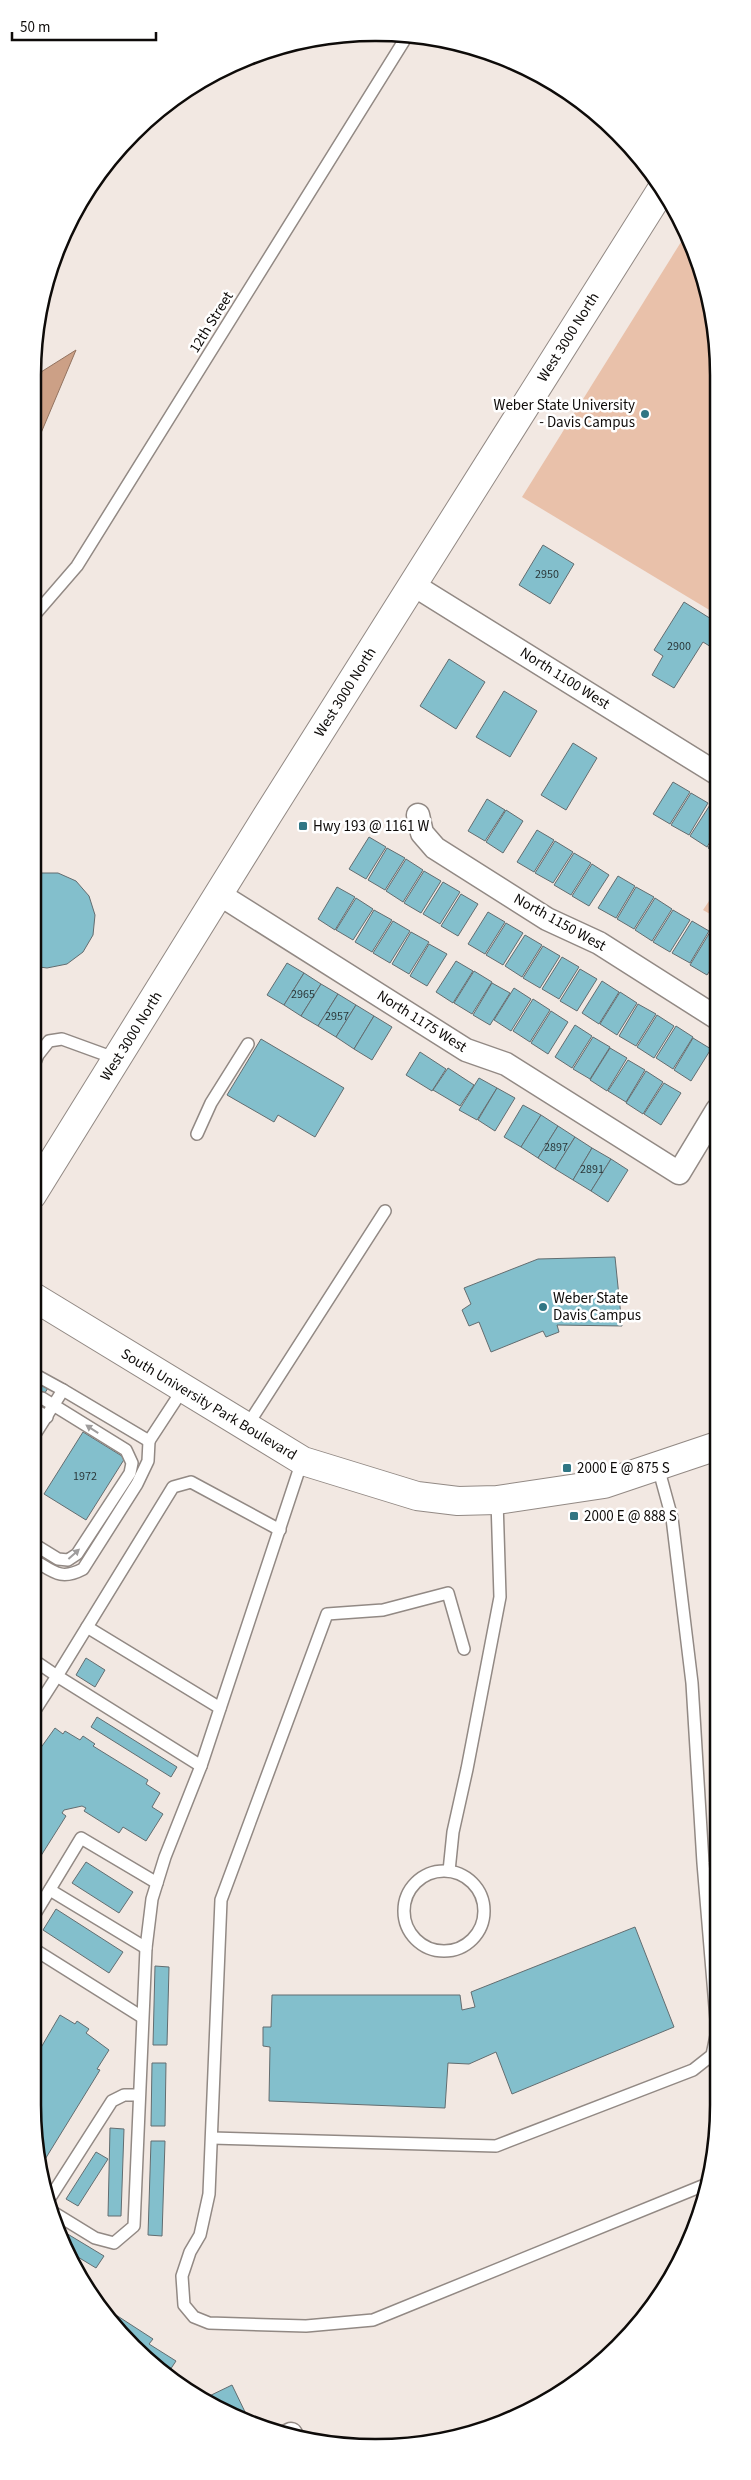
<svg xmlns="http://www.w3.org/2000/svg" width="751" height="2480" viewBox="0 0 751 2480" font-family="'Source Sans 3',sans-serif">
<style>
.green{fill:#e9c1aa}
.water{fill:#cca086;stroke:#937360}
.building{fill:#83bfcc;stroke:#636d70}
.lines{fill:none;stroke-linecap:round;stroke-linejoin:round}
.service-casing{stroke:#928984;stroke-width:14}
.minor-casing{stroke:#928984;stroke-width:25}
.tertiary-casing{stroke:#928984;stroke-width:30}
.primary-casing{stroke:#928984;stroke-width:30}
.service{stroke:#fff;stroke-width:11}
.minor{stroke:#fff;stroke-width:22}
.tertiary{stroke:#fff;stroke-width:28}
.primary{stroke:#fff;stroke-width:28}
.oneway{fill:#9f9d9d}
.poi-dot{fill:#307684;stroke:#fff;stroke-width:2}
.labels{text-anchor:middle;stroke-width:5;stroke-linejoin:round;paint-order:stroke}
.number-label{font-size:12px;fill:#2b383a}
.street-label{font-size:15px;fill:#0e0b09;stroke:#fff}
.poi-label{font-size:15px;fill:#0e0b09;stroke:#fff;text-anchor:start}
.rim{fill:none;stroke:#0e0b09;stroke-width:2.5}
</style>
<rect width="100%" height="100%" fill="#f2e8e2"/>
<g class="green">
<polygon points="686,234 692,244 716,331 716,614 522,497"/>
<polygon points="717,889 717,918 703,910"/>
</g>
<polygon class="water" points="76,350 33,452 33,383 41,372"/>
<g class="building">
<polygon points="543,545 574,564 550,604 519,585"/>
<polygon points="684,602 716,622 716,650 703,642 674,688 652,675 663,656 654,650"/>
<polygon points="449,659 485,682 456,729 420,706"/>
<polygon points="504,691 537,711 510,757 476,737"/>
<polygon points="573,743 597,758 566,810 541,795"/>
<polygon points="673,782 690,792 670,824 653,814"/>
<polygon points="691,793 708,803 689,835 671,825"/>
<polygon points="487,799 505,810 485,841 468,831"/>
<polygon points="710,805 716,809 716,832 707,847 690,836"/>
<polygon points="506,810 523,821 503,853 486,842"/>
<polygon points="537,830 554,840 534,872 517,862"/>
<polygon points="716,834 716,853 708,848"/>
<polygon points="369,837 386,847 366,879 349,869"/>
<polygon points="555,841 573,852 553,883 535,873"/>
<polygon points="387,848 405,858 385,890 368,880"/>
<polygon points="574,853 591,863 571,895 554,885"/>
<polygon points="406,859 423,870 403,902 386,891"/>
<polygon points="592,864 609,875 589,906 572,896"/>
<polygon points="424,871 441,881 421,913 404,903"/>
<polygon points="39,873 58,873 76,881 89,896 95,915 93,935 83,952 67,964 47,968 32,966 32,875"/>
<polygon points="618,876 635,886 616,918 598,908"/>
<polygon points="443,882 460,892 440,924 423,914"/>
<polygon points="337,887 355,897 335,930 318,919"/>
<polygon points="636,887 654,897 634,929 617,919"/>
<polygon points="461,894 478,904 458,936 441,926"/>
<polygon points="356,898 373,909 353,940 336,930"/>
<polygon points="655,898 672,909 652,941 635,930"/>
<polygon points="374,910 392,920 372,952 355,942"/>
<polygon points="673,910 690,920 670,952 653,942"/>
<polygon points="488,912 505,922 485,954 468,944"/>
<polygon points="393,921 410,931 390,963 373,953"/>
<polygon points="692,921 709,931 690,963 672,953"/>
<polygon points="506,923 523,933 503,965 486,955"/>
<polygon points="411,932 429,942 409,974 392,964"/>
<polygon points="710,932 717,937 717,960 707,975 690,965"/>
<polygon points="525,935 542,945 522,977 505,966"/>
<polygon points="429,944 447,954 427,986 410,976"/>
<polygon points="543,946 560,956 540,988 523,978"/>
<polygon points="562,957 579,967 559,999 542,989"/>
<polygon points="456,961 473,971 453,1003 436,992"/>
<polygon points="287,963 304,973 284,1005 267,995"/>
<polygon points="580,969 597,979 577,1011 560,1001"/>
<polygon points="474,971 492,982 472,1014 454,1003"/>
<polygon points="304,973 321,984 301,1016 284,1005"/>
<polygon points="602,981 619,992 599,1024 582,1013"/>
<polygon points="492,983 510,993 490,1025 473,1015"/>
<polygon points="321,984 338,994 318,1026 301,1016"/>
<polygon points="514,988 531,999 511,1031 494,1020"/>
<polygon points="620,992 637,1003 617,1035 600,1024"/>
<polygon points="338,994 356,1005 336,1037 318,1026"/>
<polygon points="533,999 550,1010 530,1042 513,1031"/>
<polygon points="638,1004 656,1014 636,1046 619,1036"/>
<polygon points="356,1005 374,1016 354,1049 336,1037"/>
<polygon points="551,1011 568,1022 548,1054 531,1043"/>
<polygon points="657,1015 674,1026 654,1058 637,1047"/>
<polygon points="374,1016 392,1027 372,1060 354,1049"/>
<polygon points="575,1025 592,1036 572,1068 555,1057"/>
<polygon points="676,1026 693,1037 673,1069 656,1058"/>
<polygon points="593,1037 610,1047 590,1079 573,1069"/>
<polygon points="693,1038 711,1049 691,1081 674,1070"/>
<polygon points="261,1039 344,1088 315,1137 278,1115 274,1122 227,1095"/>
<polygon points="610,1048 627,1058 607,1091 590,1080"/>
<polygon points="420,1052 446,1069 432,1091 406,1075"/>
<polygon points="628,1060 645,1070 626,1102 608,1091"/>
<polygon points="448,1068 474,1085 460,1106 433,1090"/>
<polygon points="646,1071 663,1082 643,1114 626,1103"/>
<polygon points="479,1078 497,1088 477,1120 459,1110"/>
<polygon points="664,1083 681,1093 661,1125 644,1114"/>
<polygon points="497,1088 515,1098 495,1131 478,1120"/>
<polygon points="523,1105 541,1115 521,1147 504,1137"/>
<polygon points="541,1115 558,1126 538,1158 521,1147"/>
<polygon points="558,1126 575,1137 555,1169 538,1158"/>
<polygon points="575,1137 592,1148 573,1180 555,1169"/>
<polygon points="592,1148 611,1159 591,1191 573,1180"/>
<polygon points="611,1159 628,1170 608,1202 591,1191"/>
<polygon points="615,1257 622,1326 557,1325 559,1332 546,1337 543,1331 491,1352 479,1322 469,1326 462,1310 471,1304 464,1288 538,1259"/>
<polygon points="32,1383 48,1388 32,1413"/>
<polygon points="83,1432 125,1458 86,1520 44,1494"/>
<polygon points="86,1658 105,1670 95,1687 76,1675"/>
<polygon points="97,1717 177,1767 171,1777 91,1727"/>
<polygon points="55,1728 63,1734 65,1731 80,1740 83,1736 95,1744 93,1746 148,1780 146,1784 160,1793 152,1807 163,1814 146,1841 123,1827 119,1833 84,1811 86,1808 82,1806 64,1810 62,1813 66,1816 32,1870 32,1760"/>
<polygon points="86,1862 133,1892 119,1913 72,1883"/>
<polygon points="56,1909 123,1952 109,1973 43,1930"/>
<polygon points="635,1927 674,2027 512,2094 496,2052 469,2064 448,2063 445,2108 269,2101 270,2047 263,2046 263,2027 271,2027 272,1995 460,1995 462,2010 475,2007 471,1992"/>
<polygon points="155,1966 169,1967 167,2045 153,2045"/>
<polygon points="60,2015 75,2024 77,2021 89,2029 86,2033 109,2050 97,2069 100,2070 44,2161 38,2157 32,2104 32,2063"/>
<polygon points="152,2063 166,2063 165,2126 151,2126"/>
<polygon points="110,2128 124,2129 121,2216 108,2216"/>
<polygon points="151,2141 165,2141 162,2236 148,2235"/>
<polygon points="96,2152 108,2159 78,2206 66,2199"/>
<polygon points="56,2227 104,2256 96,2268 68,2251"/>
<polygon points="116,2315 153,2339 149,2344 176,2361 166,2376 118,2331 112,2322"/>
<polygon points="232,2385 247,2416 242,2419 224,2412 203,2399"/>
</g>
<g class="lines">
<g class="service-casing">
<g id="service">
<polyline points="32,618 77,566 407,36"/>
<polyline points="32,1070 38,1055 49,1041 62,1039 117,1059"/>
<polyline points="197,1134 211,1103 248,1044"/>
<polyline points="32,1373 63,1390"/>
<polyline points="34,1409 47,1417"/>
<polyline points="247,1426 385,1211"/>
<polyline points="32,1439 63,1390 149,1441 183,1389"/>
<polyline points="32,1543 58,1559 68,1560 77,1554 130,1473 132,1463 126,1450 42,1398"/>
<path d="M32,1559c21,12 28,22 51,10l54,-85 11,-23 1,-20"/>
<polyline points="87,1627 220,1708"/>
<polyline points="464,1649 448,1593 383,1610 327,1614 221,1900 209,2194 200,2235 190,2252 182,2276 184,2305 194,2317 209,2323 306,2326 373,2320 707,2184"/>
<polyline points="32,1659 57,1676 32,1715"/>
<polyline points="201,1766 57,1676 173,1487 191,1482 280,1530"/>
<polyline points="449,1871 453,1832 467,1769 500,1597 497,1500"/>
<circle cx="444" cy="1911" r="40"/>
<polyline points="50,1890 146,1948"/>
<polyline points="32,1919 81,1838 157,1883"/>
<polyline points="32,1948 142,2017"/>
<polyline points="212,2138 496,2146 693,2070 712,2055 717,2031 703,1863 692,1683 672,1518 658,1467"/>
<polyline points="48,2201 112,2101 124,2095 139,2095"/>
<polyline points="51,2211 95,2238 114,2243 134,2226 146,1948 152,1899 165,1857 201,1766 302,1461"/>
</g>
</g>
<g class="minor-casing">
<g id="minor">
<polyline points="412,584 716,773"/>
<polyline points="418,815 422,833 435,848 547,919 599,943 717,1018"/>
<polyline points="219,894 466,1050 506,1064 679,1173 717,1110"/>
<polyline points="287,2436 291,2434 292,2437"/>
</g>
</g>
<g class="tertiary-casing">
<polyline id="tertiary" points="32,1296 303,1461 417,1496 458,1501 497,1500 604,1484 717,1446"/>
</g>
<g class="primary-casing">
<polyline id="primary" points="32,1195 267,816 660,192"/>
</g>
<use href="#service" class="service"/>
<use href="#minor" class="minor"/>
<use href="#tertiary" class="tertiary"/>
<use href="#primary" class="primary"/>
</g>
<defs><path id="oneway-solid" d="M-6-.8H1V-3.2L6.5 0L1 3.2V.8H-6Z" transform="scale(1.25)"/></defs>
<g class="oneway">
<use href="#oneway-solid" transform="translate(92 1429) rotate(-147)"/>
<use href="#oneway-solid" transform="translate(74 1554) rotate(-42)"/>
</g>
<g class="poi-dot">
<circle cx="645" cy="414" r="5"/>
<rect x="298" y="821" width="10" height="10" rx="2.5"/>
<circle cx="543" cy="1307" r="5"/>
<rect x="562" y="1463" width="10" height="10" rx="2.5"/>
<rect x="569" y="1511" width="10" height="10" rx="2.5"/>
</g>
<g class="labels">
<g class="number-label">
<text x="547" y="578">2950</text>
<text x="679" y="650">2900</text>
<text x="303" y="998">2965</text>
<text x="337" y="1020">2957</text>
<text x="556" y="1151">2897</text>
<text x="592" y="1173">2891</text>
<text x="85" y="1480">1972</text>
</g>
<g class="street-label">
<text transform="translate(211 322) rotate(-58)" y="5">12th Street</text>
<text transform="translate(568 337) rotate(-58)" y="5">West 3000 North</text>
<text transform="translate(565 678) rotate(32)" y="5">North 1100 West</text>
<text transform="translate(345 692) rotate(-58)" y="5">West 3000 North</text>
<text transform="translate(560 922) rotate(29)" y="5">North 1150 West</text>
<text transform="translate(422 1021) rotate(32)" y="5">North 1175 West</text>
<text transform="translate(131 1036) rotate(-58)" y="5">West 3000 North</text>
<text transform="translate(209 1404) rotate(31)" y="5">South University Park Boulevard</text>
</g>
<g class="poi-label">
<text x="635" y="410" text-anchor="end">Weber State University<tspan x="635" dy="17">- Davis Campus</tspan></text>
<text x="313" y="831">Hwy 193 @ 1161 W</text>
<text x="553" y="1303">Weber State<tspan x="553" dy="17">Davis Campus</tspan></text>
<text x="577" y="1473">2000 E @ 875 S</text>
<text x="584" y="1521">2000 E @ 888 S</text>
</g>
</g>
<path d="M0 0H751V2480H0ZM375 41H376A334 334 0 0 1 710 375V2105A334 334 0 0 1 376 2439H375A334 334 0 0 1 41 2105V375A334 334 0 0 1 375 41Z" fill="#fff" fill-rule="evenodd"/>
<path class="rim" d="M375 41H376A334 334 0 0 1 710 375V2105A334 334 0 0 1 376 2439H375A334 334 0 0 1 41 2105V375A334 334 0 0 1 375 41Z"/>
<path d="M12 32v8h144v-8" fill="none" stroke="#0e0b09" stroke-width="2.5"/>
<text x="20" y="32" font-size="15" fill="#0e0b09" stroke="#ffffff" stroke-width="4" paint-order="stroke">50 m</text>
</svg>
